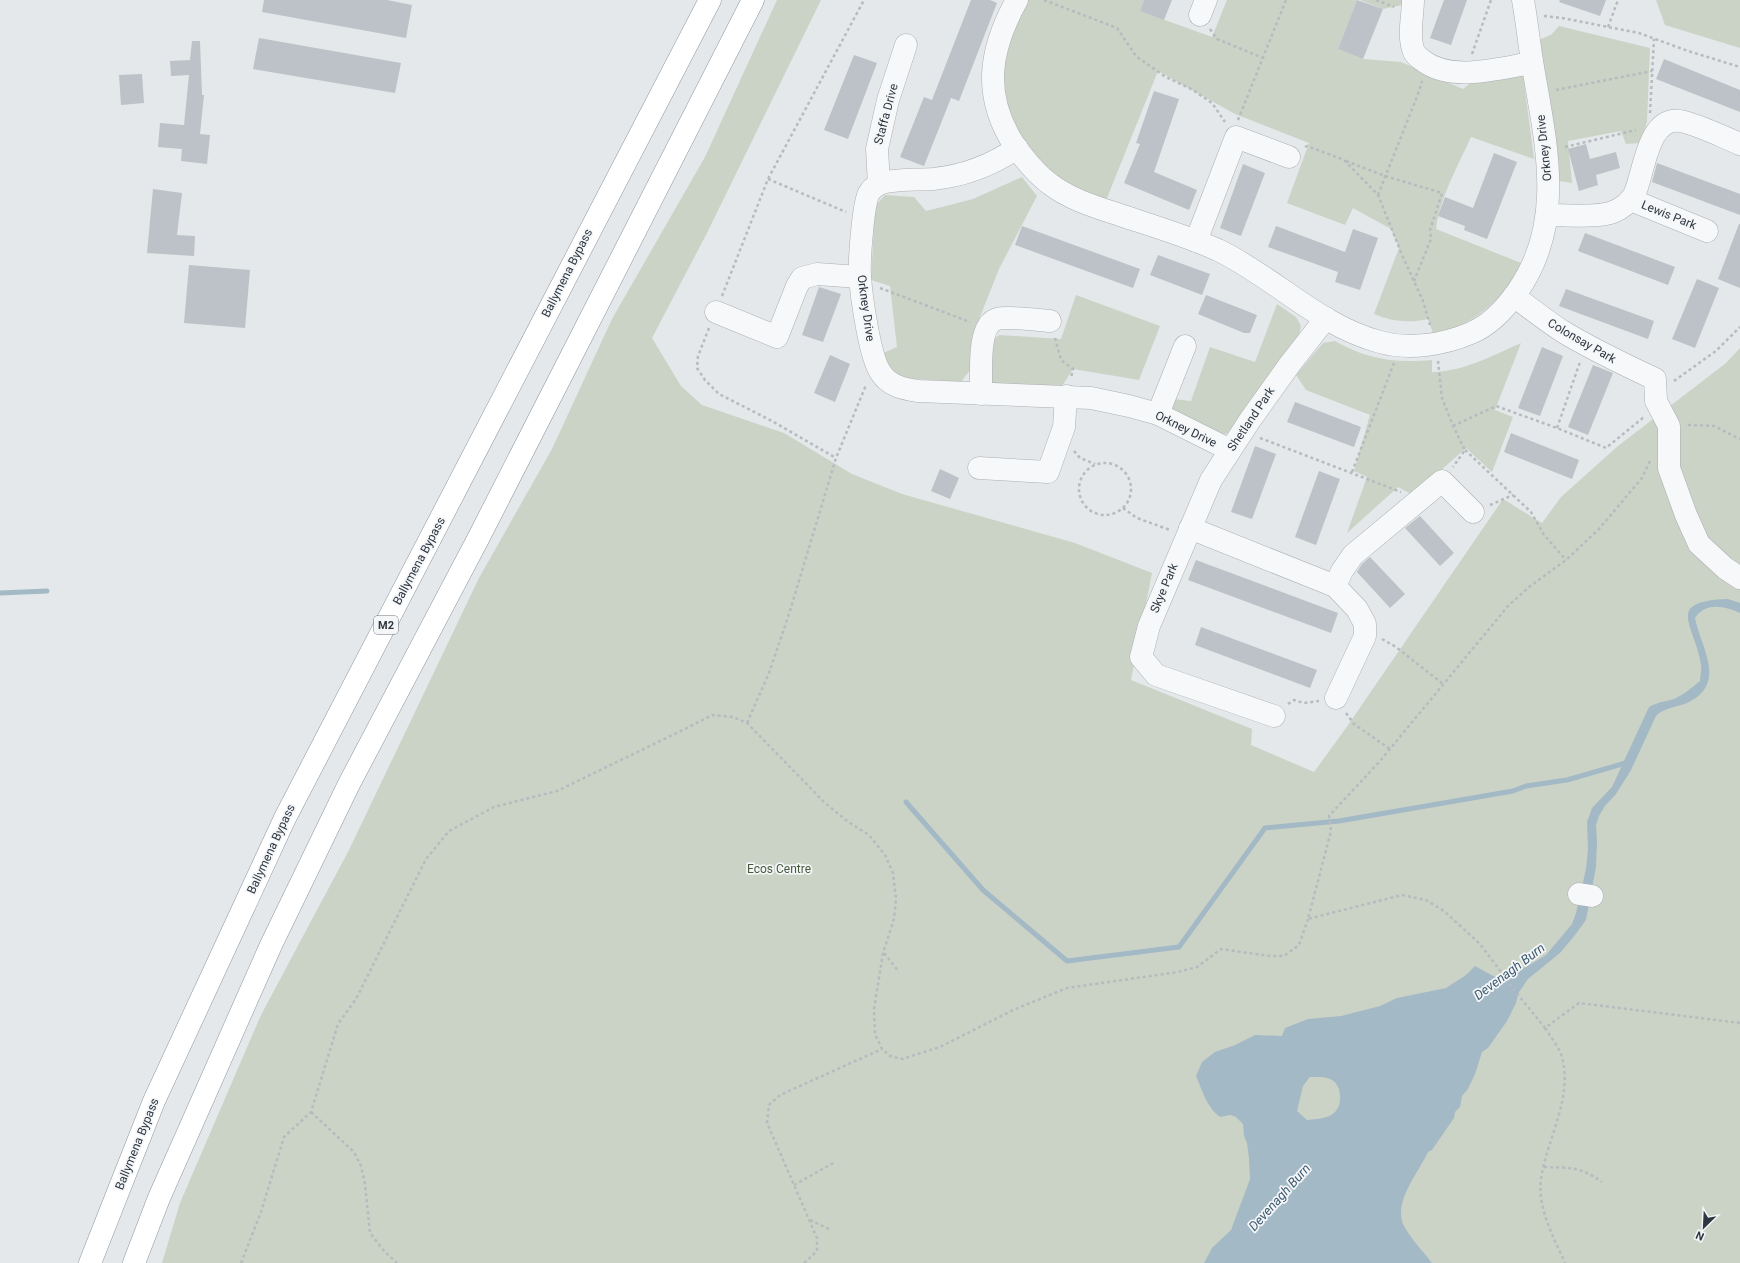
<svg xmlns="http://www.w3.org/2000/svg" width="1740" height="1263" viewBox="0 0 1740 1263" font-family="Roboto,sans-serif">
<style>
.green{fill:#cbd3c6}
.water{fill:#a4b9c6;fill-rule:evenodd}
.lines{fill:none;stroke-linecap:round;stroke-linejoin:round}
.stream{stroke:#a4b9c6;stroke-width:5}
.building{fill:#bcc2c7}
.minor-casing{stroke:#aaafb4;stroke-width:23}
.highway-casing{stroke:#8d97a0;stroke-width:23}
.path{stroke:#b7babe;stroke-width:2.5;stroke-dasharray:3 3;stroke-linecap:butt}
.minor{stroke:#f7f8f9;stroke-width:22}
.highway{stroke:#fff;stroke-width:22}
.labels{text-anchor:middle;stroke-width:3.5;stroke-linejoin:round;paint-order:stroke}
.shield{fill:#f4f6f8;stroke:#697078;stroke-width:1}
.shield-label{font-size:11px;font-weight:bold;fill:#2e3741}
.street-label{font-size:12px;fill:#2e3741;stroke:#f4f6f8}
.park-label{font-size:12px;fill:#475b3c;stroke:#f4f6f8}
.water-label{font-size:13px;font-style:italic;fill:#3c5b71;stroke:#f4f6f8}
</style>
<rect width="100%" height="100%" fill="#e4e8ea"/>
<g class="green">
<polygon points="777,0 821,0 707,233 652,338 681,386 702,405 784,433 852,474 902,494 1075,543 1152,573 1131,680 1252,729 1251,745 1314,772 1346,728 1503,499 1542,523 1561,497 1618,446 1726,363 1740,348 1740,1263 162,1263 180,1203 261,1015 349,850 479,578 552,449 612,319 705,157"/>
<path d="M1028,0h116l-4,11 72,26 15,-37h130l-19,49 25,10 38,3 62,27 15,-12 45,-2 11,84 -63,-22c-13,29 -31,60 -35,92l85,34c-12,27 -34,50 -62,63 -8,3 -18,5 -26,7l-5,-14c-18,4 -36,3 -54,-5l25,-66 -8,-19 -38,-21 -8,17 -58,-22 22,-60 -74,-29 -77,-43 -51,127 -15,3 -50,-33 -34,-49 -7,-47 7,-27 12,-34z"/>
<polygon points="1360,0 1403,0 1402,5 1383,9"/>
<polygon points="1656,0 1740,0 1740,48 1665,25"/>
<polygon points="1559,26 1650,48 1647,122 1640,143 1626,144 1621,131 1568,141 1572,183 1559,181 1537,41 1552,34"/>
<polygon points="1022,177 1037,196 999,269 972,337 970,370 961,382 901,378 886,368 881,354 897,347 890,286 871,280 875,206 885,195 914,197 926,211 973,199"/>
<polygon points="1076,295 1160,326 1139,380 1073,369 1062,386 993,384 987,377 988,344 999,335 1061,339"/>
<polygon points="1277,304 1296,317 1301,326 1299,336 1272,370 1230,433 1218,435 1172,410 1170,405 1174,399 1191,401 1210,347 1255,362"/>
<path d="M1335,341c34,19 59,22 97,19v12c34,-1 59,-16 89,-29l-26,67 18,7 -21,55 -26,-24 -53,47 -15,-8 -51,46 20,-56 -13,-6 16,-56 -64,-25 -10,-15 27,-32z"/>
</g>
<path class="water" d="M1728,599l12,4v10c-16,-7 -34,-11 -45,5 6,30 33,66 -8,85 -10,4 -24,5 -31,13l-25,54 -15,24 -11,12 -6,10 -3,9 1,17 -1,25 -10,53 -11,15 -15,18 -32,26 -9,13 -3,11 -9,18 -19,27 -6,4 -7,22 -7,15 -6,7 -2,11 -5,5 -1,6 -22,32 -4,2c-9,20 -36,51 -24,74 7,13 19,25 28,37h-228l8,-15 19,-18 19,-51 -1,-21 -2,-15 -3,-7 -1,-12 -7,-7 -6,-2 -10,2c-13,-9 -18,-27 -24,-41l6,-14 13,-10 20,-7 20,-10 27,1 3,-8 23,-9 33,-3 39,-10 17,-8 49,-10 20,-13 9,-9 22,12 29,-11 20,-12 26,-31 4,-11 10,-44 2,-20 -1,-27 5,-14 20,-21 37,-80c10,-6 18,-5 27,-9 9,-4 16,-11 24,-17 0,-5 2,-11 1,-16 -6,-40 -38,-64 27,-66zM1310,1077c8,0 15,-1 22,3 10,6 11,25 2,33 -7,6 -19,6 -27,7l-10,-9 6,-25z"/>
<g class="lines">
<g class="stream">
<polyline points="0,593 47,591"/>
<polyline points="906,802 983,890 1067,961 1179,947 1265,828 1339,821 1513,791 1526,786 1567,780 1629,762"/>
</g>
</g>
<g class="building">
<polygon points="264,0 387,0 412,5 406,38 262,12"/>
<polygon points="971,0 990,0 997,3 959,101 951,98 924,166 900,157 924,97 932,100"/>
<polygon points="1144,0 1172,0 1164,20 1140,11"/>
<polygon points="1357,0 1383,9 1363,59 1338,49"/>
<polygon points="1444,0 1467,0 1451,45 1430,38"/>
<polygon points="1560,0 1606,0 1600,16 1559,2"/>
<polygon points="259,38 401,63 395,93 253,69"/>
<polygon points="192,41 200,41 202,95 204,95 200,134 210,135 207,164 181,161 182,149 158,147 160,123 184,125 189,75 171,76 170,61 190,60"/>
<polygon points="854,55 877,63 848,139 824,130"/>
<polygon points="1664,59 1740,90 1740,112 1656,79"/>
<polygon points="142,74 144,103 121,105 119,75"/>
<polygon points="1154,91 1179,99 1154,172 1197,190 1189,210 1124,183 1140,144 1136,143"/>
<polygon points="1586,144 1590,159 1616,152 1620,168 1596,175 1598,185 1579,191 1568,149"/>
<polygon points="1494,153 1517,162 1487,239 1464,230 1465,226 1438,216 1445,197 1473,208"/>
<polygon points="1657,163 1740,194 1740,215 1652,182"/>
<polygon points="1243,164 1265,173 1241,236 1220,228"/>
<polygon points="153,189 182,193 177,235 195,236 194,256 147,253"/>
<polygon points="1739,224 1740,224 1740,288 1718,279"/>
<polygon points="1022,226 1140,269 1133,288 1015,245"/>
<polygon points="1276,226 1345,252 1353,229 1378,238 1360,290 1335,282 1338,272 1268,247"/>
<polygon points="1585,233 1675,267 1668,285 1578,251"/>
<polygon points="1158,255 1210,274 1202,295 1150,275"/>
<polygon points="189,265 250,270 245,328 184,323"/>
<polygon points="1697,279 1719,288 1695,348 1672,339"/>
<polygon points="819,287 841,294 823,342 802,335"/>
<polygon points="1566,289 1654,321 1648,339 1559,306"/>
<polygon points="1206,295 1257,315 1250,333 1244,333 1198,314"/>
<polygon points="1542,347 1563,356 1540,416 1518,408"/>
<polygon points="830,355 850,364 835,402 814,393"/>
<polygon points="1593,365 1613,373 1588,435 1568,427"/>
<polygon points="1295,402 1361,427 1354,447 1287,422"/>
<polygon points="1511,433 1579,460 1572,479 1504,452"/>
<polygon points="1255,446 1276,454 1252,519 1231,512"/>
<polygon points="940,469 959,478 950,499 931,491"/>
<polygon points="1319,471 1340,479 1316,545 1295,537"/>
<polygon points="1420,516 1454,553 1440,566 1405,528"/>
<polygon points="1370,557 1405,594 1390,608 1357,572 1362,564"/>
<polygon points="1196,560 1338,613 1331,633 1188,580"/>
<polygon points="1201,627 1317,670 1310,688 1195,645"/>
</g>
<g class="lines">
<g class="minor-casing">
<g id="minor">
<path d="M1017,0c-28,50 -35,96 -2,146 10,14 21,28 35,38 21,16 46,23 70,31 33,11 67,21 98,35 56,27 101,76 162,92 29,8 63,3 91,-9 19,-8 34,-24 46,-41 49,-69 29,-148 16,-225 -4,-23 -6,-45 -10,-67"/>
<path d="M1413,0c0,15 -5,34 0,49 1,5 5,8 9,11 29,23 77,8 110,3"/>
<polyline points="1200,15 1206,0"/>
<path d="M1017,148c-25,17 -54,28 -84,31 -16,1 -31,0 -47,3 -7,1 -13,5 -17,11 -6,11 -10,69 -9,82 1,20 10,84 21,98 8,13 23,16 37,18l173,7 38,8 29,8 72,36"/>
<polyline points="879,184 877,149 888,100 906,45"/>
<polyline points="1631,200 1707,231"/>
<path d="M1547,215c17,0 51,3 66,-3 8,-3 17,-10 21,-17 10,-20 13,-79 46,-74 17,3 43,16 60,23"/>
<polyline points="1196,241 1236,137 1289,157"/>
<path d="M1514,296c16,12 31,24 48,35 29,18 61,33 93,48l1,22 13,25v42l17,47 13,29 26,24 15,10"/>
<polyline points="716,312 777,337 797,286 802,278 817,274 860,277"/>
<path d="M981,394c1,-16 -5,-69 16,-75 10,-3 41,1 53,2"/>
<polyline points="1158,414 1185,346"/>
<polyline points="979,468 1048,472 1064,427 1066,396"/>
<polyline points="1190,528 1335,586 1357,609 1365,624 1365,636 1336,698"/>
<polyline points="1335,586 1342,571 1353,555 1442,481 1473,512"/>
<polyline points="1274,716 1156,675 1141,657 1149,626 1211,480 1250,420 1290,364 1326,318"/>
<polyline points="1579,894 1592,896"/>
</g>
</g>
<g class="highway-casing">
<g id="highway">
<polyline points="90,1263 154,1101 285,818 710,0"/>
<polyline points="134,1263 159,1198 271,945 349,784 479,537 753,0"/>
</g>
</g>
<g class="path">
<polyline points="1044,0 1117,28 1136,56 1164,76 1193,90 1212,103 1225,122"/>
<polyline points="1376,0 1394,7"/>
<polyline points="1544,16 1562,18 1639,33 1688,51 1740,67"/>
<polyline points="1608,27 1618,0"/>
<polyline points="1210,29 1217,39 1263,58"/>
<polyline points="1472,54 1491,0"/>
<polyline points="1556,90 1652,71"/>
<polyline points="1650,113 1654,39"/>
<polyline points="1238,120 1286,0"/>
<polyline points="1305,147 1307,146 1344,160 1378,195 1403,257 1423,301 1430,325"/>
<polyline points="1565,147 1636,130"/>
<polyline points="1346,161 1385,176 1442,193 1430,230 1431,239 1414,281"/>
<polyline points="768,179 846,212"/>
<polyline points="1378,195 1418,94 1422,81"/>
<polyline points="880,288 970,322"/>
<polyline points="722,296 768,179 864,0"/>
<polyline points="709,328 698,356 697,368 705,380 719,394 772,421 836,458"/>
<polyline points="1055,338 1061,360 1073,369 1071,378"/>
<polyline points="1438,361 1442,398 1453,426 1465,450 1453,467"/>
<polyline points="1674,381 1716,351 1740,327"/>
<polyline points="1688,425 1714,426 1740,439"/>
<polyline points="1453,426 1496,406 1557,428 1606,448 1644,417"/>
<polyline points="1557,428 1580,362"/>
<polyline points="1260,438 1401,492"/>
<polyline points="1465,450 1531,512 1544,535 1566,560"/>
<polyline points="1074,451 1080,458 1095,464"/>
<polyline points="1650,461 1642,478 1599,529 1566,560 1529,587 1508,606 1380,761 1329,816 1331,831 1308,919 1402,895 1426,900 1444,911 1480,944 1519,996 1545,1028 1579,1003 1740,1023"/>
<circle cx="1105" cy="489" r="26"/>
<polyline points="1352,472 1394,363"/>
<polyline points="1490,505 1513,495"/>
<polyline points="1123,508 1137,518 1170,530"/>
<polyline points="1382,639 1396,647 1443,684"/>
<polyline points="1288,704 1294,700 1304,703 1319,701"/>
<polyline points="1346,713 1354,724 1390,749"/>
<polyline points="747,723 769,673 789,614 836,458 866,385"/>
<polyline points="884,953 899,972"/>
<path d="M1545,1028c5,8 14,19 17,29 11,42 -15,81 -21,122 -4,29 13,59 24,84"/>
<polyline points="311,1112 354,1152 361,1166 365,1184 370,1233 384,1251 397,1263"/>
<path d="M1544,1167c27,1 35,-1 58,15"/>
<polyline points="794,1185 835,1162"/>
<polyline points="810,1220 831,1230"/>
<polyline points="241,1263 261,1212 284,1137 311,1112 338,1024 356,999 426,859 449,831 494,807 557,791 689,727 712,715 733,717 747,723 824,802 847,821 869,835 885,855 893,873 896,899 894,919 883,953 874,1009 875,1034 882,1049 890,1056 902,1059 940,1047 1013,1010 1067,988 1178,972 1197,967 1221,949 1270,956 1284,956 1299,945 1308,919"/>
<polyline points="804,1263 817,1251 817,1238 767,1123 769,1105 780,1095 882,1049"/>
</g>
<use href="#minor" class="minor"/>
<use href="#highway" class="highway"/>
</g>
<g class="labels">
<rect class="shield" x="374" y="616" width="24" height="18" rx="3"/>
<g class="shield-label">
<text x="386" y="629">M2</text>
</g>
<g class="street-label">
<text transform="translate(886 114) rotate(-75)" y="4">Staffa Drive</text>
<text transform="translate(1544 148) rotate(-96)" y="4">Orkney Drive</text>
<text transform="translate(1669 215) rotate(22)" y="4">Lewis Park</text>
<text transform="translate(567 273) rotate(-63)" y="4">Ballymena Bypass</text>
<text transform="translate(866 308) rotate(82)" y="4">Orkney Drive</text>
<text transform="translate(1582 341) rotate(30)" y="4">Colonsay Park</text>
<text transform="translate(1251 419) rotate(-56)" y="4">Shetland Park</text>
<text transform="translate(1186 429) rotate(26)" y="4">Orkney Drive</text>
<text transform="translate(419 561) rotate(-62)" y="4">Ballymena Bypass</text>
<text transform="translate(1164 588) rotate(-67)" y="4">Skye Park</text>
<text transform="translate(271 849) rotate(-65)" y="4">Ballymena Bypass</text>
<text transform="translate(137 1144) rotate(-68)" y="4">Ballymena Bypass</text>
</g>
<g class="park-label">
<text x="779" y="873">Ecos Centre</text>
</g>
<g class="water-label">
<text transform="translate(1509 971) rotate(-37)" y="5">Devenagh Burn</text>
<text transform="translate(1279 1197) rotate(-48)" y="5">Devenagh Burn</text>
</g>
</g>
<g transform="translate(1704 1227) rotate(204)" stroke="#f4f6f8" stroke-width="3" paint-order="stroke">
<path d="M0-3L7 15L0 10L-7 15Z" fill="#2e3741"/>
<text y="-6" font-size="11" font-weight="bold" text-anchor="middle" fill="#2e3741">N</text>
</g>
</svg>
